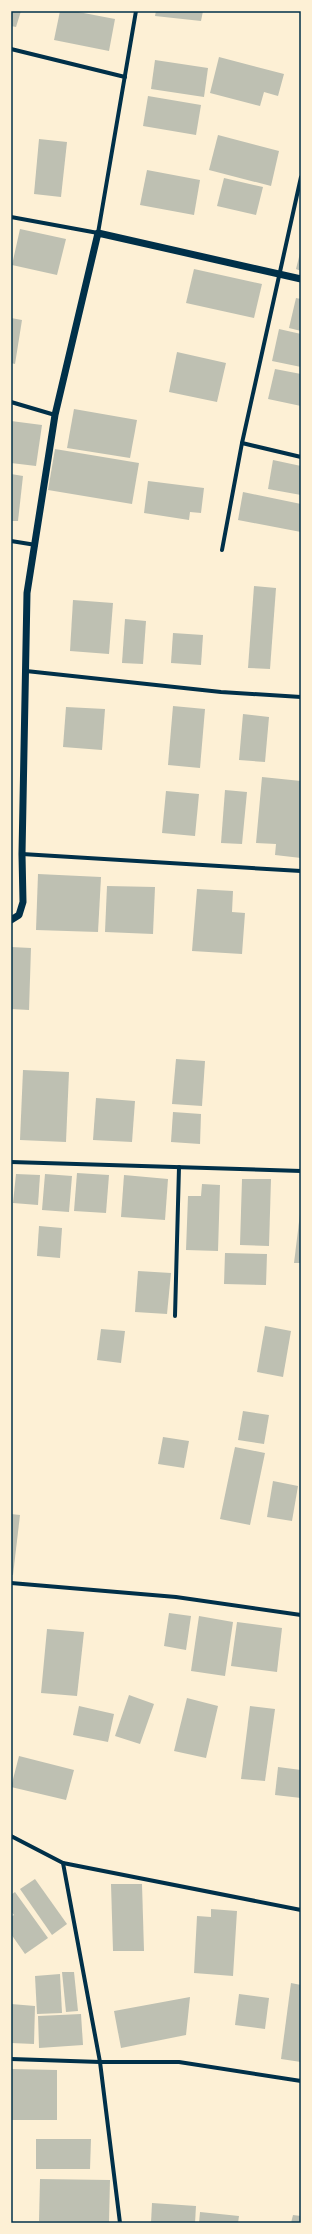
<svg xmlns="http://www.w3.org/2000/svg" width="312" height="2234" viewBox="0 0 312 2234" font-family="Manrope,sans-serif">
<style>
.building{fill:#bec0b2}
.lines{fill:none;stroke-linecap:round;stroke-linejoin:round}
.minor{stroke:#003049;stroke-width:4}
.tertiary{stroke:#003049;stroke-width:7}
.neatline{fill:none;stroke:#003049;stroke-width:1.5}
</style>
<rect width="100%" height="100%" fill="#fdf0d5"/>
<g class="building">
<polygon points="11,11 21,11 16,27 11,26"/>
<polygon points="60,11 73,11 115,19 109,51 54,40"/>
<polygon points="156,11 203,11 201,21 155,16"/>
<polygon points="219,57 284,74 278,96 264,92 260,106 210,93"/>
<polygon points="155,60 208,68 204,97 151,89"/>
<polygon points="148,96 201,105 196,135 143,126"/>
<polygon points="218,135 279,151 271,186 209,170"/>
<polygon points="39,139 67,142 61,197 34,194"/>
<polygon points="147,170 200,180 194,215 140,205"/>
<polygon points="224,178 263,187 256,215 217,206"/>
<polygon points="20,229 66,239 57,275 12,265"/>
<polygon points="301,249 301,271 296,269"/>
<polygon points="194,269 262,284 254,318 186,303"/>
<polygon points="296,298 301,299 301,331 289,328"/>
<polygon points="11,318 22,320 15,364 11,363"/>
<polygon points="279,329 301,334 301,367 272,361"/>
<polygon points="177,352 226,363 217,402 169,392"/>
<polygon points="275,369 301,374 301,406 268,399"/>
<polygon points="74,409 137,420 130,458 67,448"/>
<polygon points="11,421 42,425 36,466 11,463"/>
<polygon points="55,449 139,463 132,504 48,490"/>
<polygon points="273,460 301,466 301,495 268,489"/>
<polygon points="11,474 23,476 18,521 11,521"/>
<polygon points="148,481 204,488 201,513 190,512 189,520 144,513"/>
<polygon points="243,492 301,504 301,532 238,520"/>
<polygon points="254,586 276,588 270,669 248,668"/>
<polygon points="73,600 113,603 109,654 70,651"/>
<polygon points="125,619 146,621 143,664 122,663"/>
<polygon points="173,633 203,635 201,665 171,663"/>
<polygon points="173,706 205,709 200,768 168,765"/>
<polygon points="66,707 105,709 102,750 63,747"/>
<polygon points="243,714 269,717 265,762 239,760"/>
<polygon points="262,777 301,781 301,858 275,855 276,844 256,843"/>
<polygon points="225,790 247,792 242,844 221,843"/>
<polygon points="166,791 199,794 195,836 162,833"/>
<polygon points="38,874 101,877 98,932 36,930"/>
<polygon points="107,886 155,887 153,934 105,932"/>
<polygon points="197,889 233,891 232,912 245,913 242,954 192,951"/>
<polygon points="11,947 31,948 29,1010 11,1009"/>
<polygon points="176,1059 205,1061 202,1106 172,1104"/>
<polygon points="23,1070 69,1072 66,1142 20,1140"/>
<polygon points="96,1098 135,1101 132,1142 93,1140"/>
<polygon points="173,1112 201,1114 200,1144 171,1142"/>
<polygon points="77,1173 109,1175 106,1213 74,1211"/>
<polygon points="16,1174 40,1175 38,1205 13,1203"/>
<polygon points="45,1174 72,1176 69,1212 42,1210"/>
<polygon points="124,1175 168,1179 165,1220 121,1217"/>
<polygon points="242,1179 271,1179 269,1246 240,1245"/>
<polygon points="202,1184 220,1185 218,1251 186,1250 188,1196 201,1196"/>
<polygon points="300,1214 301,1214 301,1263 294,1263"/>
<polygon points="39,1226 62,1228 60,1258 37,1256"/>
<polygon points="225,1253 267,1254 266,1285 224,1284"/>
<polygon points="138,1271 171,1273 167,1314 135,1312"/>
<polygon points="265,1326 291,1331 283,1377 257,1372"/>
<polygon points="101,1329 125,1331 121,1363 97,1360"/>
<polygon points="243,1411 269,1415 264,1444 238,1440"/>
<polygon points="163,1437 189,1441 184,1468 158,1464"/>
<polygon points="235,1447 265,1453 250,1525 220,1519"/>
<polygon points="273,1481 298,1486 292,1521 267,1517"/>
<polygon points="11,1514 20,1515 13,1575 11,1575"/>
<polygon points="169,1613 191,1616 186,1650 164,1646"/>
<polygon points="199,1616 233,1622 225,1676 191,1671"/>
<polygon points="237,1622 282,1628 277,1672 231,1666"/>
<polygon points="47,1629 84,1632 77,1696 41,1693"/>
<polygon points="129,1695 154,1704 140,1744 115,1736"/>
<polygon points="187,1698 218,1706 206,1758 174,1751"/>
<polygon points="79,1706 114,1714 108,1742 73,1735"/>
<polygon points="250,1706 275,1709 265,1781 241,1779"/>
<polygon points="19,1756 74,1770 66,1800 11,1787"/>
<polygon points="278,1767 301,1770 301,1798 275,1795"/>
<polygon points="35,1879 67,1924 52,1935 20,1889"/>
<polygon points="111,1884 142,1884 144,1951 113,1951"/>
<polygon points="15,1892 48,1938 25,1954 11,1934 11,1917 14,1915 11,1911 11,1895"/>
<polygon points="211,1909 237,1911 233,1976 194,1973 197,1916 211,1917"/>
<polygon points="62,1972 74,1972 78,2011 66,2012"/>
<polygon points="60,1974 62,2013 37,2014 35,1976"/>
<polygon points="291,1983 301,1985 301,2062 281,2059"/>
<polygon points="239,1994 269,1998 265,2029 235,2025"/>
<polygon points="190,1997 186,2035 121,2048 114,2011"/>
<polygon points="11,2004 35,2006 34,2044 11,2043"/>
<polygon points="81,2014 83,2045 39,2048 38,2016"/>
<polygon points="11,2069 57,2070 57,2120 11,2120"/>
<polygon points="36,2139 91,2139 90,2169 36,2169"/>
<polygon points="40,2179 110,2180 109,2222 39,2221"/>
<polygon points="152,2203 196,2206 195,2223 151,2223"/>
<polygon points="200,2212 239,2216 238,2223 199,2223"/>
<polygon points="293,2215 301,2216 301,2223 291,2223"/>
</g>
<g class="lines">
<g class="minor">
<polyline points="11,49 125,77"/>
<polyline points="11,217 98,233 136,11"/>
<polyline points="11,402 55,415"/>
<polyline points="242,443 301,457"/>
<polyline points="11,541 36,545"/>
<polyline points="222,550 242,443 301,177"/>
<polyline points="26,671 221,692 301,697"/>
<polyline points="22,854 301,871"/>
<polyline points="11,1162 301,1171"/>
<polyline points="175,1316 179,1167"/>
<polyline points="11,1583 176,1597 301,1615"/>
<polyline points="11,1836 63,1863 100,2062 120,2223"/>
<polyline points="63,1863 301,1910"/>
<polyline points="11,2059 100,2062 179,2062 301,2081"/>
</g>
<polyline class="tertiary" points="11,920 19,915 23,902 22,854 27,593 55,415 98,233 301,279"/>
</g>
<rect width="312" height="2234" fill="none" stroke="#fdf0d5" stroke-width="24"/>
<rect x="12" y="12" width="288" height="2210" class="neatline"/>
</svg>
